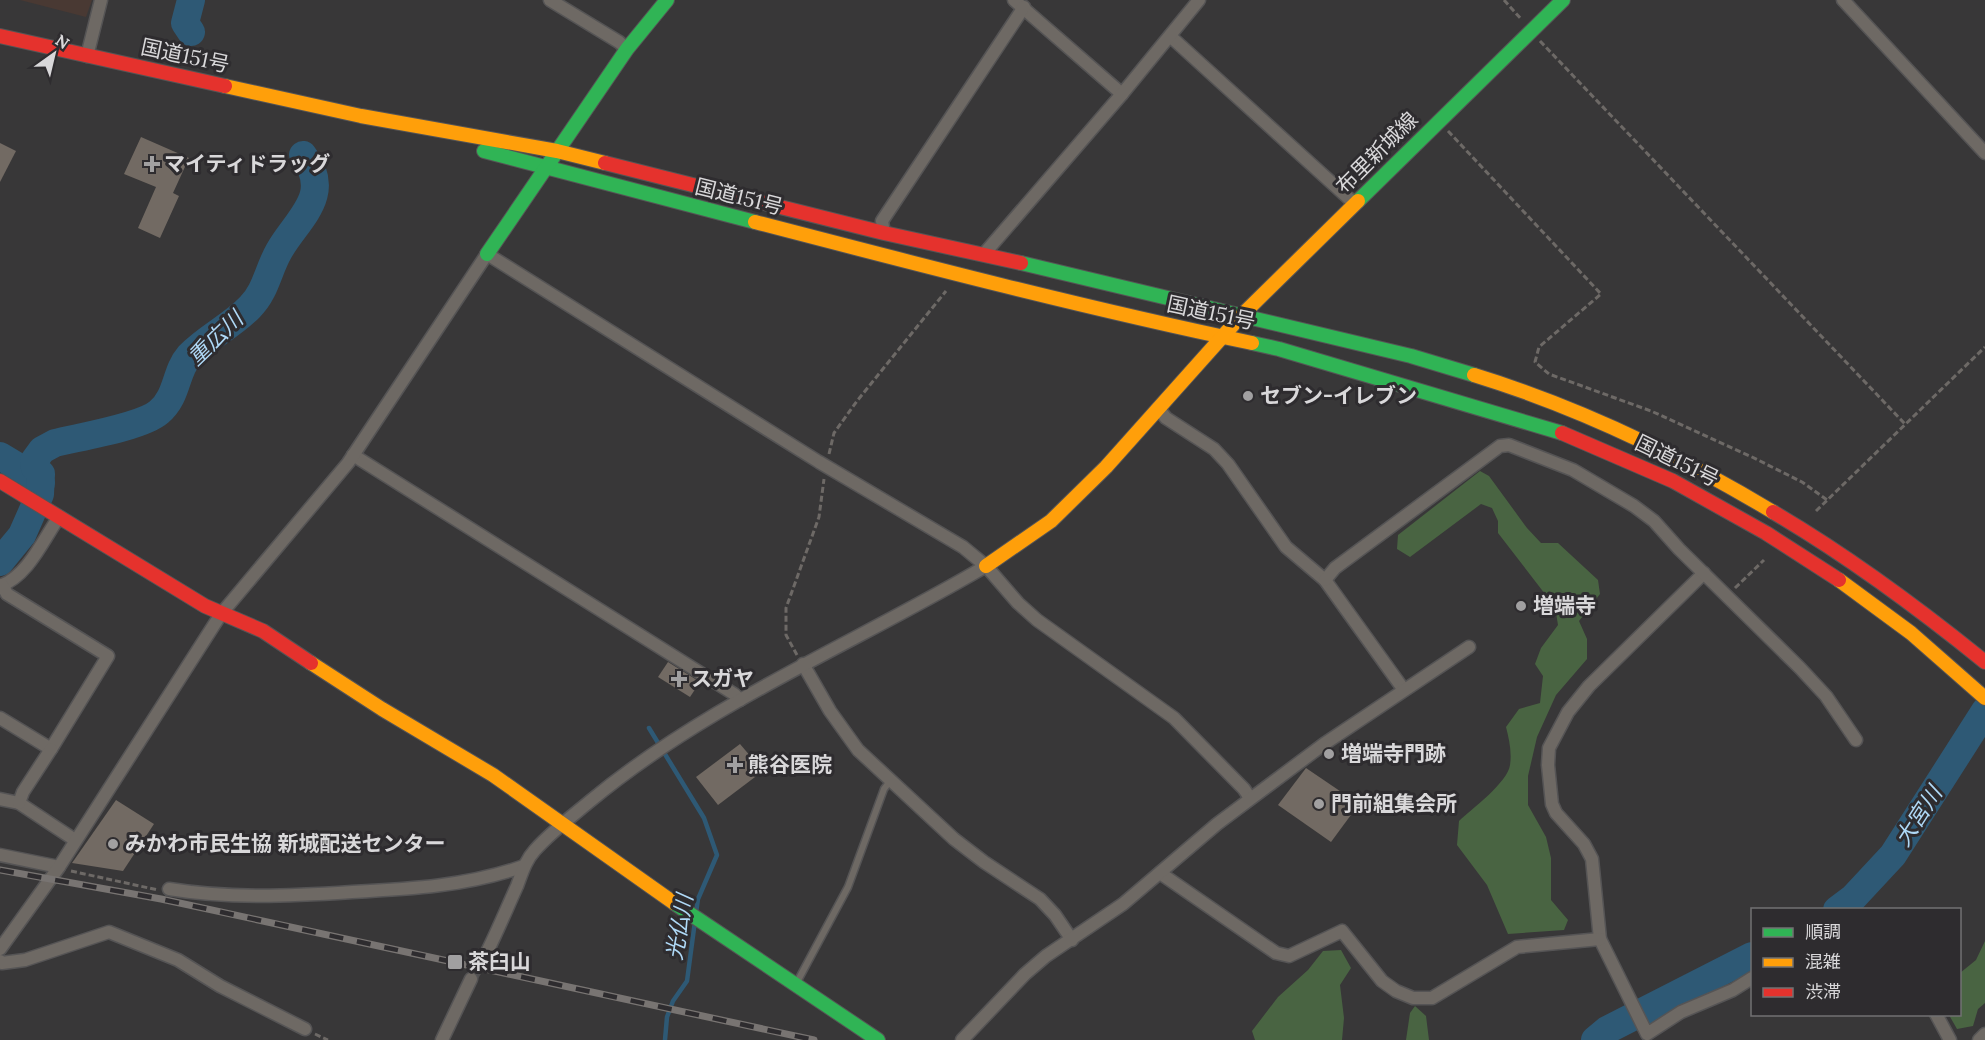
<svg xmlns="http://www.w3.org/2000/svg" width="1985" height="1040" viewBox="0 0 1985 1040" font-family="Lora,'Noto Sans JP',serif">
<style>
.education{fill:#493933}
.forest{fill:#496442}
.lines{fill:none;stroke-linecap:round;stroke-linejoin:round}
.stream{stroke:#2e5975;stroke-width:4.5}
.river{stroke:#2e5975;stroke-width:28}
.building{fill:#726a63}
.street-tunnel{stroke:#504f50;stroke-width:12;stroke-dasharray:12 6;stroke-linecap:butt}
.lane-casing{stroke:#555455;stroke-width:9}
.street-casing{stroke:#555455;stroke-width:15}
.fast-casing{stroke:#555455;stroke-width:16}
.slow-casing{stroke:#555455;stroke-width:16}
.jam-casing{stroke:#555455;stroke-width:16}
.path{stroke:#6d6966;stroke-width:3;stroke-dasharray:6 3;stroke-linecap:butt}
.lane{stroke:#6e6964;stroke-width:6}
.street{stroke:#6e6964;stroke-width:12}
.fast{stroke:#30b455;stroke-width:14}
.slow{stroke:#ff9f0a;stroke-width:14}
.jam{stroke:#e5322d;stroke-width:14}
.rail-casing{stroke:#787472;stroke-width:7}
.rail{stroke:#2e2c2f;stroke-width:4.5;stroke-dasharray:14;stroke-linecap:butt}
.poi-dot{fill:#a1a0a1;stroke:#2e2c2f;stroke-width:2}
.labels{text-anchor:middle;stroke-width:6;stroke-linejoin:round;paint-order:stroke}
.street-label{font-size:21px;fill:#d9d8da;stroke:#2e2c2f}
.poi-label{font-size:21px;font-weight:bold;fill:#d9d8da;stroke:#2e2c2f;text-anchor:start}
.water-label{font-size:22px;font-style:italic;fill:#afd9f7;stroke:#2e2c2f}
</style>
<rect width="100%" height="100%" fill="#383738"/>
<polygon class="education" points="20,0 92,0 86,17"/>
<g class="forest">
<path d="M1480,471l9,5 38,52 14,15h17l40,37 2,14 -21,27 8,18v20l-31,36 -19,42 -9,39v29l18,32 5,21v42l17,20 -4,10 -56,4 -21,-49 -30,-40 2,-24c13,-12 49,-39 51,-56 2,-13 -1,-26 -4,-38l13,-18 21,-6 3,-27 -8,-12 6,-16 17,-23 -3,-18 -57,-74v-12l-6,-13 -11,-4 -71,53 -13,-8 1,-14z"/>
<polygon points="1985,941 1985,1003 1978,1009 1973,1026 1957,1029 1949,1015 1960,1014 1960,973 1976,960"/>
<polygon points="1341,950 1351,968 1340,985 1344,1018 1342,1040 1255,1040 1252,1031 1278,997 1308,970 1323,951"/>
<polygon points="1415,1006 1426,1016 1429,1040 1406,1040 1410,1013"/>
</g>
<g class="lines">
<g class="stream">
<polyline points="649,728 704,818 717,855 698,899 696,913"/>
<polyline points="665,1040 667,1017 673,1001 687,981 695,921"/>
</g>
<g class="river">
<polyline points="191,32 185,23 191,0"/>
<polyline points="0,456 30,474 41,483"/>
<path d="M0,562l22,-27 18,-41 1,-20 -6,-6 -1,-7 8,-11 13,-7c24,-6 87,-16 104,-31 19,-16 16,-40 30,-56 18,-19 43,-30 61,-49 16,-16 18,-37 29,-56 18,-32 55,-56 24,-96"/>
<polyline points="1837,910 1853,898 1893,855 1985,711"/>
<polyline points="1595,1040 1607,1030 1752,956"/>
</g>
</g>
<g class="building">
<polygon points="141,137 189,158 173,193 179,196 160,238 138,228 156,187 124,174"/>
<polygon points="0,143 16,151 0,182"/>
<polygon points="668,662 700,682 690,697 658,677"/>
<polygon points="740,744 763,771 718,805 696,777"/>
<polygon points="1306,768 1359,804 1331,842 1278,805"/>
<polygon points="116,800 154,824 123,871 72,863"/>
</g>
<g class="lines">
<polyline class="street-tunnel" points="471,979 487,952"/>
<g class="lane-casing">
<polyline id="lane" points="796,984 848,887 884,789 890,781"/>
</g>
<g class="street-casing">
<g id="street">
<polyline points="550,0 619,42 627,49"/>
<polyline points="1014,0 1122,94"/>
<polyline points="1843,0 1985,153"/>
<polyline points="1170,36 1355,204"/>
<polyline points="87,56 101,0"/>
<polyline points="884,233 882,221 1024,7"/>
<polyline points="984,254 1122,94 1199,0"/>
<polyline points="1158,408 1166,418 1214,449 1228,464 1286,547 1325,580 1404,690"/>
<polyline points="353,455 734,694 740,700"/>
<polyline points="1704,573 1589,686 1568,712 1549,748 1548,765 1552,804 1556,813 1584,844 1592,859 1600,939 1647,1034 1681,1012 1733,990 1752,978"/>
<polyline points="1325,580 1335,568 1500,446 1509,445 1573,470 1634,506 1654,521 1679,549 1800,668 1826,696 1856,740"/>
<path d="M0,586c28,-10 43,-46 59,-69"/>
<polyline points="803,664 830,711 858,750 954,839 984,862 1040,899 1055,915 1072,940"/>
<polyline points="0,718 51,749 108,656 7,594 2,585"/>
<polyline points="0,799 19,803 75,840"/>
<polyline points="19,803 23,792 51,749"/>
<polyline points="0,855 59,867"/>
<polyline points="1160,873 1276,953 1289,956 1342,931 1382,981 1396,991 1413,998 1432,998 1517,947 1600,939"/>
<path d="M169,889c61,10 122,7 183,3 58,-3 116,-6 172,-26"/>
<polyline points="0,949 59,867 221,614 348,463 487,254 819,462 963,547 986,566 1018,603 1037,620 1174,718 1244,789 1250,798"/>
<path d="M487,952c11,-22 20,-44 30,-66 5,-13 8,-25 18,-36 16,-18 36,-33 54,-48 119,-99 265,-158 397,-236"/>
<polyline points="0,961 2,963 25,960 109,932 178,960 220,986 305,1029"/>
<polyline points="1936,1014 1950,1040"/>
<polyline points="442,1040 471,979"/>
<polyline points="962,1040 1025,974 1046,956 1123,904 1217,824 1324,744 1469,647"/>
<polyline points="1979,1040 1985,1034"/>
</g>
</g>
<g class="fast-casing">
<g id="fast">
<polyline points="484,151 755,222"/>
<polyline points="1358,201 1563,0"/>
<polyline points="487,254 627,49 667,0"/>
<polyline points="1021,263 1411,356 1474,375"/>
<polyline points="1252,343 1279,349 1562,433"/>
<polyline points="674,903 878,1040"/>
</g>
</g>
<g class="slow-casing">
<g id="slow">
<polyline points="225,86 361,116 557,151 605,163"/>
<path d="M755,222c165,43 330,86 497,121"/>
<path d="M1474,375c104,32 206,81 299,137"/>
<polyline points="986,566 1051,521 1106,467 1240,317 1358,201"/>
<polyline points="1839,580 1911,633 1985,698"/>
<polyline points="311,663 382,709 493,775 674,903"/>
</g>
</g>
<g class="jam-casing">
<g id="jam">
<polyline points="0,36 225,86"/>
<polyline points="605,163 884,233 1021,263"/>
<polyline points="1562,433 1673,481 1766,533 1839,580"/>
<polyline points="0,481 205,606 263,631 311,663"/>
<path d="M1773,512c75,44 144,95 212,150"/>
</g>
</g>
<g class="path">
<polyline points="1504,0 1522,20"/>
<polyline points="1540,41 1905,424"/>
<polyline points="1448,131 1601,294 1539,347 1535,362 1549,374 1651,411 1752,457 1802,482 1827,500"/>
<polyline points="829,454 834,433 857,401 946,291"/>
<polyline points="1816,511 1985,347"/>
<polyline points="1735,588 1764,560"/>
<polyline points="797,655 786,635 786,608 819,517 824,479"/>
<polyline points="71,871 158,890"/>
<polyline points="315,1034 328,1040"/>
</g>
<use href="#lane" class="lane"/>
<use href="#street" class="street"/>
<use href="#fast" class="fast"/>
<use href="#slow" class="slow"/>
<use href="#jam" class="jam"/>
<g class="rail-casing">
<polyline id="rail" points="0,870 161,899 814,1040"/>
</g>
<use href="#rail" class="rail"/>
</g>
<g class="poi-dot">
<path d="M149 155h6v6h6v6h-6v6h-6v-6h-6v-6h6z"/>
<circle cx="1248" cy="396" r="6"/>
<circle cx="1521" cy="606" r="6"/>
<path d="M676 670h6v6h6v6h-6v6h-6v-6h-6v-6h6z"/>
<circle cx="1329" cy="754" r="6"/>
<path d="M732 756h6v6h6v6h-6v6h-6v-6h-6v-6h6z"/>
<circle cx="1319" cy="804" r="6"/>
<circle cx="113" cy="844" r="6"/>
<rect x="447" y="954" width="16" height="16" rx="3"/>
</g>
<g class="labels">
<g class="street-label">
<text transform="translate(185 56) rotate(12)" y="7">国道151号</text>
<text transform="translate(1377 153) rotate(-45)" y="7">布里新城線</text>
<text transform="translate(739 197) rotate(14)" y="7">国道151号</text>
<text transform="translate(1211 313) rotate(12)" y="7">国道151号</text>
<text transform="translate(1677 461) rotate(26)" y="7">国道151号</text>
</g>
<g class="poi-label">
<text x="164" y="171">マイティドラッグ</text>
<text x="1260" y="403">セブン-イレブン</text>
<text x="1533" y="613">増端寺</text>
<text x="691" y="686">スガヤ</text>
<text x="1341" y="761">増端寺門跡</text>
<text x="748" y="772">熊谷医院</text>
<text x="1331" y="811">門前組集会所</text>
<text x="125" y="851">みかわ市民生協 新城配送センター</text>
<text x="468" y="969">茶臼山</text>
</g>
<g class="water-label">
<text transform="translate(215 338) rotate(-44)" y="8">重広川</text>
<text transform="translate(1918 816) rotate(-57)" y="8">大宮川</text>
<text transform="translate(679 927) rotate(-80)" y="8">光仏川</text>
</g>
</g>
<rect x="1751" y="908" width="210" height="108" fill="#2e2c2f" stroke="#727173" stroke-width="1.5"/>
<rect x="1763" y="928" width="30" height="9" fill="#30b455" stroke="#727173" stroke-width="1.5"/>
<text x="1805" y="938" font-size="18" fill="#d9d8da">順調</text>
<rect x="1763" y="958" width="30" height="9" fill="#ff9f0a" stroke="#727173" stroke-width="1.5"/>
<text x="1805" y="968" font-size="18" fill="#d9d8da">混雑</text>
<rect x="1763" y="988" width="30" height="9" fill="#e5322d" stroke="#727173" stroke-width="1.5"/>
<text x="1805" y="998" font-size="18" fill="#d9d8da">渋滞</text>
<g transform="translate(54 54) rotate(34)" stroke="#2e2c2f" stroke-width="4.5" paint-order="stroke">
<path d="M0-4.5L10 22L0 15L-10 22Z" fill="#d9d8da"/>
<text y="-9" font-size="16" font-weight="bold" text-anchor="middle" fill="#d9d8da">N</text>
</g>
</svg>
